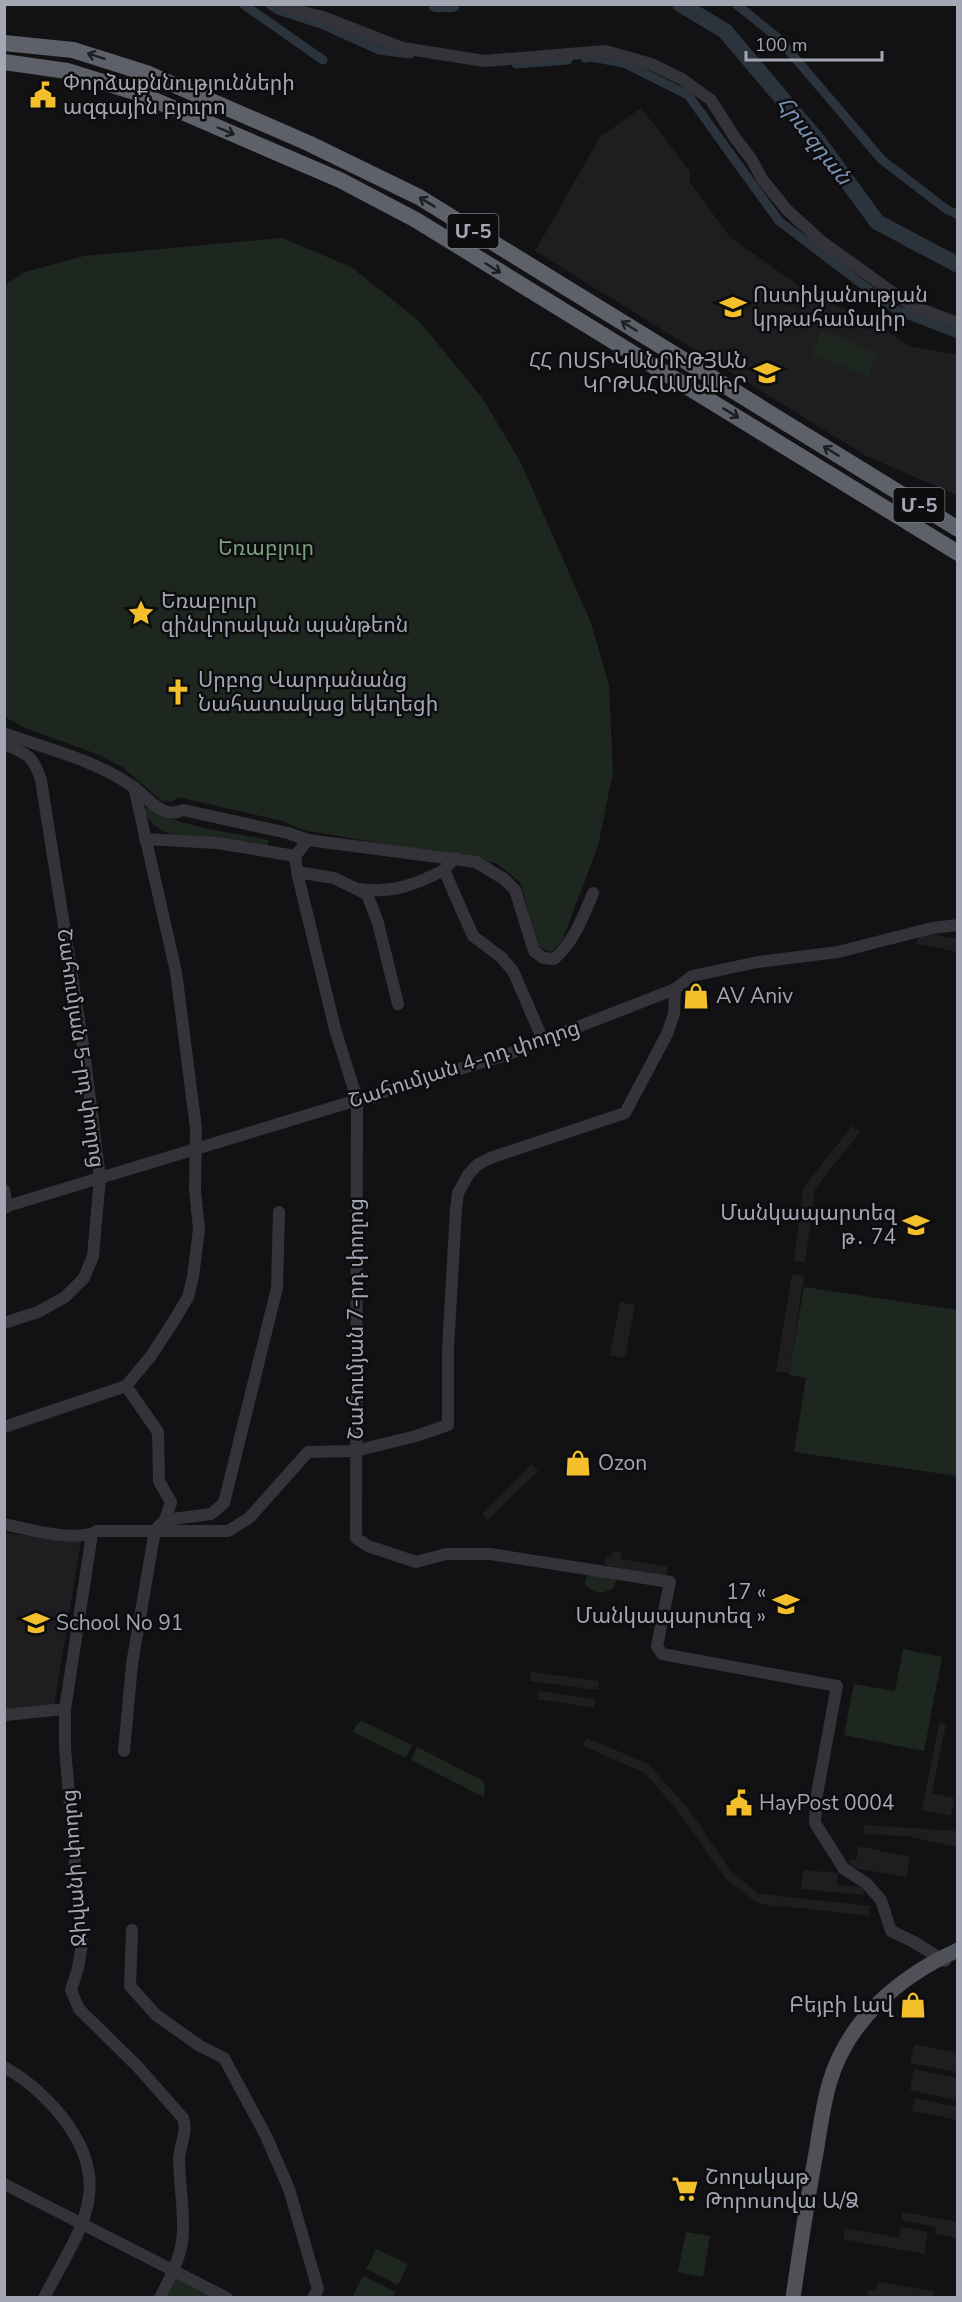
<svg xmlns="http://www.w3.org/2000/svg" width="962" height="2302" viewBox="0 0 962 2302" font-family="'Nunito Sans','Noto Sans Armenian',sans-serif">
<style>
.built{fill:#1e1e21}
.green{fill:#1e2620}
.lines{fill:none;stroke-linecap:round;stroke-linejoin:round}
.canal{stroke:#2b343c;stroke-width:9}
.river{stroke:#2b343c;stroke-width:16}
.minor{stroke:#333339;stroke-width:12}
.major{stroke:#4f5058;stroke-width:15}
.highway{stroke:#5f616a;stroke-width:16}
.oneway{stroke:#1d1e21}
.labels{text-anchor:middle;stroke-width:5;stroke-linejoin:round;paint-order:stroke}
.shield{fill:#0d0d0f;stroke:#767982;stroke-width:1.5}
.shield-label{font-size:20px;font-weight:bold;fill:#a3a7b4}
.poi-label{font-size:21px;fill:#a3a7b4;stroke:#0d0d0f;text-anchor:start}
.park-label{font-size:21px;fill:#7aa07f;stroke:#0d0d0f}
.street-label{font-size:21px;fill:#a3a7b4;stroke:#0d0d0f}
.water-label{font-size:22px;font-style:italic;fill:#7992b0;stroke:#0d0d0f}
</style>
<rect width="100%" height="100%" fill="#121214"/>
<g class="built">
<polygon points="641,108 690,171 690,183 730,237 810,294 871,321 909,346 957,355 957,495 866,456 535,251 600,137"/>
<polygon points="919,932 957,939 957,952 917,944"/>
<polygon points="852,1126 860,1132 815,1189 805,1263 794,1261 803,1188"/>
<polygon points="792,1274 804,1276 789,1373 776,1371"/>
<polygon points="620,1302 635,1305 625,1358 610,1355"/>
<polygon points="531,1464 538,1471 488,1520 482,1514"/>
<polygon points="5,1533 81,1541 54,1706 6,1709 5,1705"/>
<polygon points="613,1551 621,1552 621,1559 668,1567 666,1576 604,1565 606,1556 611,1557"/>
<polygon points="531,1672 599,1681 598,1690 530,1681"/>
<polygon points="538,1691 595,1699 594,1708 537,1699"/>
<polygon points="939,1723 946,1724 932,1793 954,1798 951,1816 922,1810"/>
<polygon points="586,1738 647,1763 688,1808 730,1870 759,1894 870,1906 869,1916 782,1906 773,1907 756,1902 725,1878 678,1811 645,1773 583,1746"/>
<polygon points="864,1825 957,1831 957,1847 906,1836 863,1834"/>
<polygon points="859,1846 910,1857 906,1877 849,1867 850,1859 856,1860"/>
<polygon points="803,1870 838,1873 837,1885 864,1887 863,1895 801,1889"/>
<polygon points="914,2044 957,2053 957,2072 910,2063"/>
<polygon points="914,2069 957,2078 957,2100 910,2090"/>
<polygon points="915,2098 957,2107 957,2120 912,2111"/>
<polygon points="903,2212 957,2222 957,2238 935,2234 936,2227 901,2220"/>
<polygon points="901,2227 928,2232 924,2254 843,2239 845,2228 899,2238"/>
<polygon points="878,2282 934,2291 933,2297 867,2297 868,2290 876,2291"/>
</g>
<g class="green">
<polygon points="282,238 351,267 419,321 483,399 521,463 591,623 609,685 613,772 598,846 562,941 551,952 540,948 537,943 520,882 496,863 303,830 282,821 178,797 171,802 162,801 122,767 97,754 25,728 5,717 5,285 25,272 84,256"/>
<polygon points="821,331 877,352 868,376 812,355"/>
<path d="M148,807c36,22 79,24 121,33l-2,7 -92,-11c-16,-6 -25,-11 -32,-27z"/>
<polygon points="804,1287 957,1310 957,1476 794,1452 806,1378 790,1375 789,1373"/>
<path d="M592,1571l21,4 3,5 -2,8c-13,7 -19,6 -29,-4l2,-8z"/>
<polygon points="903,1649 942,1657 924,1751 844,1735 854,1684 895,1691"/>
<polygon points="362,1721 412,1745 406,1758 353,1732 357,1724"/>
<polygon points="417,1747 482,1780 485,1786 484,1797 411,1760"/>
<polygon points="686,2232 710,2236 703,2277 678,2272"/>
<polygon points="376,2249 408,2264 398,2285 366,2269"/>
<polygon points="363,2276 395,2292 392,2297 353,2296"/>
<polygon points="176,2278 214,2298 167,2298"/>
</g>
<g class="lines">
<g class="canal">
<polyline points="243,4 323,60"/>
<polyline points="269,4 278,10 321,24 379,50 410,54"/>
<polyline points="736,4 778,38 882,160 946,209 958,215"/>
<polyline points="585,58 591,57 624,63 688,95 779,221 896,310 958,334"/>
<polyline points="516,64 568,60"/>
</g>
<g class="river">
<polyline points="436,4 452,4"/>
<polyline points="680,4 725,31 818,141 877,222 958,265"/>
</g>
<g class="minor">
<polyline points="281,4 287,8 323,17 403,48 484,61 606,51 651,64 682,79 711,100 735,138 752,160 762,179 787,210 821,241 910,305 958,323"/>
<path d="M4,733c43,16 91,27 128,53 16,11 30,34 51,24l105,23 20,7 168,22 28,17 11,11 19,61 9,7 11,1c20,-17 29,-42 39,-66"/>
<path d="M4,744c23,10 29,11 37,36l43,272 16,126 -7,78 -9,22 -19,19 -27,15 -34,11"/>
<polyline points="145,839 217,843 295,856"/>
<polyline points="308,840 295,856 297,872 335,1029 357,1099 356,1538 368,1546 416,1562 446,1554 490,1554 670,1582 657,1646 662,1654 837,1686 817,1794 815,1823 844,1869 866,1883 881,1900 891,1931 912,1941 945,1961"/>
<polyline points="455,858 444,870 473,936 501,957 513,971 543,1040"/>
<polyline points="297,872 334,878 367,894 378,923 398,1004"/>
<path d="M360,889c31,5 57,-5 84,-19"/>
<polyline points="4,1190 7,1207"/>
<polyline points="4,1207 506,1055 675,989 692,976 758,962 838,952 932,928 958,925"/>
<polyline points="4,1427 126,1386 151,1356 175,1319 188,1297 193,1277 199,1229 195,1190 196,1128 176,972 134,787"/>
<polyline points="165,1520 211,1514 224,1503 277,1288 279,1212"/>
<path d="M4,1524c23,5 74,19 93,7h131l21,-13 59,-66 47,-1 61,-15 32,-11v-77l8,-139 2,-16 10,-18 9,-10 13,-7 135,-45 42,-79 7,-20 1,-25"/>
<path d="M92,1534l-27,175v39l17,196 -4,24 -7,22 8,19 58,57 46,52c5,13 -3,27 -4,40 0,26 7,60 3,84 -3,19 -13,38 -22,56"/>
<polyline points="4,1713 5,1715 65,1709"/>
<polyline points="124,1751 132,1664 155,1530 165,1520 171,1502 159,1481 158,1432 126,1386"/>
<polyline points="132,1930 130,1986 156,2015 200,2046 224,2058 266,2136 289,2189 318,2289 313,2298"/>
<path d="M4,2067c24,13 42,30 59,51 54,70 15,113 -19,180"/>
<polyline points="4,2184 227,2298"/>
</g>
<path class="major" d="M793,2298c7,-49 14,-97 23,-145 4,-24 7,-49 14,-72 19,-62 70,-105 128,-131"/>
<g class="highway">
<polyline points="4,43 73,50 149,74 308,143 419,197 958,529"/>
<polyline points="4,62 67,71 138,93 340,180 416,220 958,553"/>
</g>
</g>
<defs><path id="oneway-shaft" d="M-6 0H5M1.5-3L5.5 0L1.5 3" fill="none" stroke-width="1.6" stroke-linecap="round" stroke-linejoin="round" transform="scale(1.5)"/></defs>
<g class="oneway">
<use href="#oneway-shaft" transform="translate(96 56) rotate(-162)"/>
<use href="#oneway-shaft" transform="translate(226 131) rotate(23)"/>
<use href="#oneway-shaft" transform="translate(427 202) rotate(-149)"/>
<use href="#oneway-shaft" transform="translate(493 268) rotate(32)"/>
<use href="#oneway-shaft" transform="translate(629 326) rotate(-148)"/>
<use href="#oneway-shaft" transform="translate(731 413) rotate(31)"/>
<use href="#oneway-shaft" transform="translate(831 451) rotate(-148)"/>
</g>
<defs>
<g id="civic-bare" transform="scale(2.07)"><path d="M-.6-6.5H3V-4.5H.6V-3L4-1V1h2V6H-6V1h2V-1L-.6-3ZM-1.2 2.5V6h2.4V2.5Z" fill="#f3bf2b" stroke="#0d0d0f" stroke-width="2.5" paint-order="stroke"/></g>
<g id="university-bare" transform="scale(2.07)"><path d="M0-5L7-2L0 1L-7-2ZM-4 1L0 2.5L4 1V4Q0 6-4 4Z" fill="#f3bf2b" stroke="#0d0d0f" stroke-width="2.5" paint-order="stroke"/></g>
<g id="sight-bare" transform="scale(2.07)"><path d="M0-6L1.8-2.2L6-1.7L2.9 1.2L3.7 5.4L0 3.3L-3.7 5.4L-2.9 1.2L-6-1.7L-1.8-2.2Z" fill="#f3bf2b" stroke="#0d0d0f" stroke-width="2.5" paint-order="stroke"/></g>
<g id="church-bare" transform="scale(2.07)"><path d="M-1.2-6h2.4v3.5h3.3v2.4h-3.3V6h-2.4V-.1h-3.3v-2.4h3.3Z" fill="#f3bf2b" stroke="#0d0d0f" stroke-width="2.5" paint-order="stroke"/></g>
<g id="shop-bare" transform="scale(2.07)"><path d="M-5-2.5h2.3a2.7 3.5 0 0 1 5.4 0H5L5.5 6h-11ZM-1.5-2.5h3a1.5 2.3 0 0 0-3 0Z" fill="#f3bf2b" stroke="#0d0d0f" stroke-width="2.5" paint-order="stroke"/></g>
<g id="school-bare" transform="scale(2.07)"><path d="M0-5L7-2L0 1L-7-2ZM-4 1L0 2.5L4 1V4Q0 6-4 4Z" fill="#f3bf2b" stroke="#0d0d0f" stroke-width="2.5" paint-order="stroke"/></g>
<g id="supermarket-bare" transform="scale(2.07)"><path d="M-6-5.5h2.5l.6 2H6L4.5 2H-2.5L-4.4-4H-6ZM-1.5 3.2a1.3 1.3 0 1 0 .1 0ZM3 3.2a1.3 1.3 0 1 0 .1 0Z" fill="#f3bf2b" stroke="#0d0d0f" stroke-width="2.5" paint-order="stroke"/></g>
</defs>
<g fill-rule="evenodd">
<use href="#civic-bare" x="43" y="95"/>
<use href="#university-bare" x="733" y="307"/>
<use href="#university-bare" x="767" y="373"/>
<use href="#sight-bare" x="141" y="613"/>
<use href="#church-bare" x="178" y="692"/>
<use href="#shop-bare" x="696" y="996"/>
<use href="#school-bare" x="916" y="1225"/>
<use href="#shop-bare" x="578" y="1463"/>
<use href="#school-bare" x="786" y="1604"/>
<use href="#school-bare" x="36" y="1623"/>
<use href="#civic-bare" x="739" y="1803"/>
<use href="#shop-bare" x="913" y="2005"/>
<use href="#supermarket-bare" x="685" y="2189"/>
</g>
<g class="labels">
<g class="shield">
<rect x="447.5" y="214" width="51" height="34" rx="4.5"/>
<rect x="893.5" y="488" width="51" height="34" rx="4.5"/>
</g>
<g class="shield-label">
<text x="473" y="238">Մ-5</text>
<text x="919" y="512">Մ-5</text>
</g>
<g class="poi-label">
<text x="63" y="90">Փորձաքննությունների<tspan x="63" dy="24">ազգային բյուրո</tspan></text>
<text x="753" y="302">Ոստիկանության<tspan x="753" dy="24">կրթահամալիր</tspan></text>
<text x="747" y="368" text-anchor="end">ՀՀ ՈՍՏԻԿԱՆՈՒԹՅԱՆ<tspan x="747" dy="24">ԿՐԹԱՀԱՄԱԼԻՐ</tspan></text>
<text x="161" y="608">Եռաբլուր<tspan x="161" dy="24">զինվորական պանթեոն</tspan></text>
<text x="198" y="687">Սրբոց Վարդանանց<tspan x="198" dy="24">Նահատակաց եկեղեցի</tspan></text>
<text x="716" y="1003">AV Aniv</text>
<text x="896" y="1220" text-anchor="end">Մանկապարտեզ<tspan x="896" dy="24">թ․ 74</tspan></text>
<text x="598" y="1470">Ozon</text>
<text x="766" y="1599" text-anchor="end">17 «<tspan x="766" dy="24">Մանկապարտեզ »</tspan></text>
<text x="56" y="1630">School No 91</text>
<text x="759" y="1810">HayPost 0004</text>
<text x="893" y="2012" text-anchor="end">Բեյբի Լավ</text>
<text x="705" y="2184">Շողակաթ<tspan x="705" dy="24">Թորոսովա Ա/Ձ</tspan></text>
</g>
<g class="park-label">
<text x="266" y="555">Եռաբլուր</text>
</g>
<g class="street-label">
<text transform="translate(81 1048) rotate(82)" y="7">Շահումյան 5-րդ փողոց</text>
<text transform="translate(464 1064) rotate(-18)" y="7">Շահումյան 4-րդ փողոց</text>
<text transform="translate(356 1319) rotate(-90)" y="7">Շահումյան 7-րդ փողոց</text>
<text transform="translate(74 1868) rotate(-94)" y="7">Ջիվանի փողոց</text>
</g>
<g class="water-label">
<text transform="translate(815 140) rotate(52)" y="8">Հրազդան</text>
</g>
</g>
<rect width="962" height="2302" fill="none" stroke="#a3a7b4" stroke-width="12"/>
<path d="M746 51v9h136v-9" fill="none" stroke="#a3a7b4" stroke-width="3"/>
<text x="755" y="51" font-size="18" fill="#a3a7b4" stroke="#0d0d0f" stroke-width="4.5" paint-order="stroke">100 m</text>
</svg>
